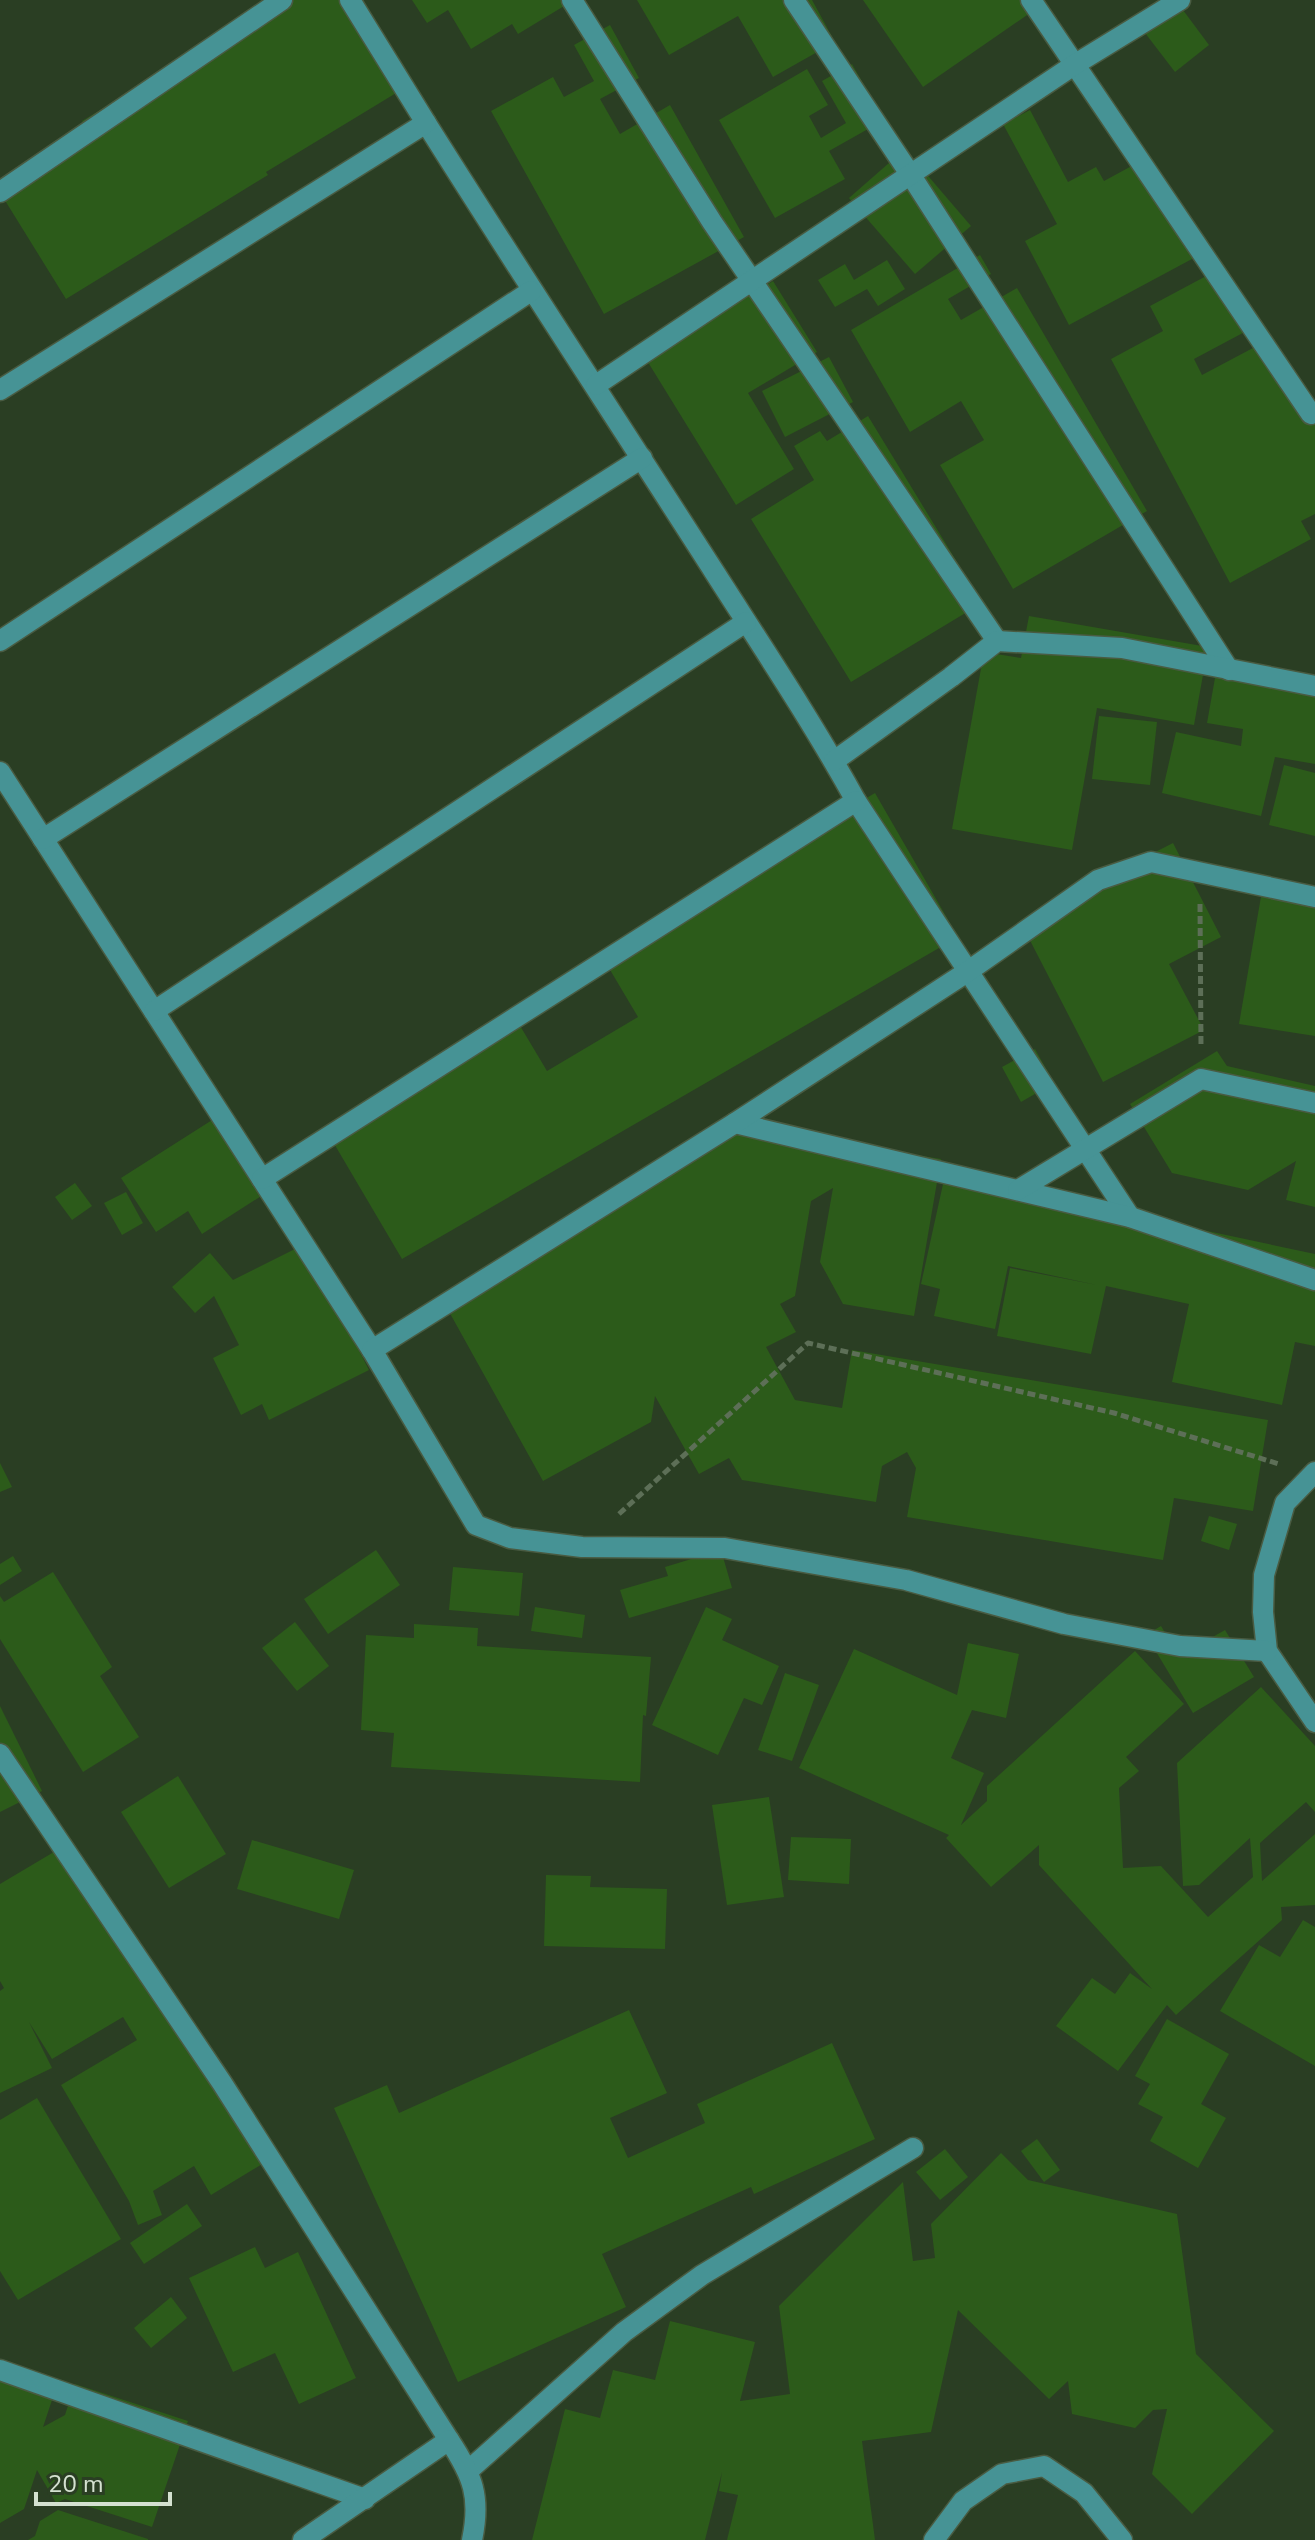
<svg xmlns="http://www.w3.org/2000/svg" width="1315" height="2540" viewBox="0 0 1315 2540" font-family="'Nunito Sans',sans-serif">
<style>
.building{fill:#2c5b1a}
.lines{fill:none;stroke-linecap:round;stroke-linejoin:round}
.minor-casing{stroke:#495b42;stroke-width:23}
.path{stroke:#5d6f57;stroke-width:5;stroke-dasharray:8 4;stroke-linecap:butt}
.minor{stroke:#469395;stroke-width:20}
</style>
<rect width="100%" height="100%" fill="#2a3e23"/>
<g class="building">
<polygon points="282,0 359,0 411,84 266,172 268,175 66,299 1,194 93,139 82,121"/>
<polygon points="412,0 574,0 518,34 512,24 471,49 448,10 427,23"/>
<polygon points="637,0 812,0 835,42 773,77 738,16 669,55"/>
<polygon points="863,0 1044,0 1046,2 923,87"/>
<polygon points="1177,2 1209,45 1175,72 1142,29"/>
<polygon points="610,25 639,78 600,99 620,134 670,105 744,237 604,314 491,111 553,77 564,97 594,81 574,45"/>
<polygon points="852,64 884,120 829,151 845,179 775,218 719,120 807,69 828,105 809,116 821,138 846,123 822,81"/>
<polygon points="1030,110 1068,182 1096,167 1104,181 1150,156 1205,252 1069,325 1025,241 1057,224 1003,124"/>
<polygon points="905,149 971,226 915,274 849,198"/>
<polygon points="980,255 991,274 948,299 961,320 1017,288 1147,511 1013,589 940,465 984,440 961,401 910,432 851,330"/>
<polygon points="887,260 905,289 878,306 867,289 835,307 818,280 845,264 854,280"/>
<polygon points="1223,267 1254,327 1194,359 1202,375 1268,340 1315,415 1315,514 1301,521 1311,539 1230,583 1111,359 1163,331 1150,306"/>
<polygon points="773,281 817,352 748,393 794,469 736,505 646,359"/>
<polygon points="829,357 853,402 785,437 762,391"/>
<polygon points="868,416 982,603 851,682 751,519 814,480 794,446 820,431 827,441"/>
<polygon points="1029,616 1208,647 1194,725 1097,708 1072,850 952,829 984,652 1021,658"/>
<polygon points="1218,661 1315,679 1315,764 1275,757 1261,816 1162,793 1176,732 1241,746 1243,729 1207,723"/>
<polygon points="1099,716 1157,722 1150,785 1092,779"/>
<polygon points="1284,765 1315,773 1315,836 1269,825"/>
<polygon points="875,793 958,937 402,1259 326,1130 516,1019 547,1071 638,1017 600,953"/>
<polygon points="1173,843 1221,937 1169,964 1204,1030 1103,1082 1020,921"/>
<polygon points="1263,885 1315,894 1315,1036 1239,1024"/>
<polygon points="1035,1049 1054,1083 1021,1102 1002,1067"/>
<polygon points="1217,1051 1227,1066 1315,1086 1315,1207 1286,1200 1296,1161 1248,1190 1172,1173 1130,1104"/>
<polygon points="220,1115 269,1191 202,1234 188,1211 156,1232 121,1178"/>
<polygon points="746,1127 941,1159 914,1316 843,1304 820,1262 833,1188 811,1201 795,1296 780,1304 796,1332 766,1347 795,1400 842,1408 852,1350 1268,1420 1253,1511 1174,1498 1163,1560 907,1517 916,1468 907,1452 882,1466 876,1502 742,1480 729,1458 699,1474 655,1396 651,1422 543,1481 442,1299"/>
<polygon points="945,1175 1315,1254 1315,1346 1295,1342 1282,1405 1172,1382 1189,1304 1106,1286 1091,1354 997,1336 1010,1268 1097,1285 1008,1266 995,1329 934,1316 940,1289 921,1284"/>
<polygon points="75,1183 92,1206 72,1220 55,1197"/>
<polygon points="126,1192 143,1223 122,1235 104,1203"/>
<polygon points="305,1244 369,1370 269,1420 262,1404 241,1415 213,1358 239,1345 214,1296 195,1313 172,1287 210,1253 233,1280"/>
<polygon points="0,1463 12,1487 0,1492"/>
<polygon points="1209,1516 1237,1524 1229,1550 1201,1541"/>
<polygon points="376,1550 400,1585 328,1634 304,1599"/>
<polygon points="721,1550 732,1588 629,1618 620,1590 668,1576 665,1567"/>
<polygon points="13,1556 22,1571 0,1585 0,1564"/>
<polygon points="453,1567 523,1573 519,1616 449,1610"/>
<polygon points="53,1572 112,1667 100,1676 139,1737 83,1772 0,1639 0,1596 4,1602"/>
<polygon points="535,1607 585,1615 582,1638 531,1631"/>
<polygon points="706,1607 732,1619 722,1640 779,1666 762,1705 744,1698 718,1755 652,1725"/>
<polygon points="295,1622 329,1666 297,1691 262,1648"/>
<polygon points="414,1624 478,1628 477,1646 651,1657 646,1716 643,1715 640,1782 391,1767 394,1733 361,1730 366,1635 414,1638"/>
<polygon points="1161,1626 1179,1656 1225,1630 1254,1677 1193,1713 1146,1635"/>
<polygon points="968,1643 1019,1654 1006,1718 972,1710 951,1758 984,1773 961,1825 987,1801 987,1786 1135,1651 1184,1704 1126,1757 1139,1771 1119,1788 1123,1868 1161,1866 1208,1917 1253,1877 1250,1838 1199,1885 1183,1886 1177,1763 1261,1687 1315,1746 1315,1812 1306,1802 1260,1843 1262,1881 1315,1834 1315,1905 1281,1907 1282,1920 1176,2015 1167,2005 1118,2071 1056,2026 1092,1978 1115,1994 1130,1973 1152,1989 1039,1865 1039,1845 991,1887 946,1838 949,1835 799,1768 854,1649 957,1695"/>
<polygon points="785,1673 819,1685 792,1761 758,1750"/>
<polygon points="0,1706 42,1791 0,1812"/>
<polygon points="178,1776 226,1854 169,1888 121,1812"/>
<polygon points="769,1797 784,1897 727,1905 712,1805"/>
<polygon points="791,1837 851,1839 849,1884 788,1880"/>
<polygon points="252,1840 354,1870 339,1919 237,1889"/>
<polygon points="69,1843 264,2163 211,2195 194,2166 153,2191 162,2215 138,2225 129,2201 61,2085 137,2040 123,2017 52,2059 29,2022 52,2068 0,2093 0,1991 4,1988 0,1981 0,1884"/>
<polygon points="546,1875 591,1876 590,1887 667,1889 665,1949 544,1946"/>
<polygon points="1303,1920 1315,1927 1315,2066 1220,2011 1259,1945 1280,1957"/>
<polygon points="629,2010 667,2093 610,2118 628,2158 705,2123 697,2104 832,2043 875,2139 754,2194 751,2187 602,2254 626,2307 458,2382 334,2108 387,2085 399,2113"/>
<polygon points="1167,2019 1229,2054 1201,2104 1226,2118 1198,2168 1150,2141 1163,2117 1138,2104 1150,2084 1135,2076"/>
<polygon points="37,2098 121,2239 18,2300 0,2271 0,2120"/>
<polygon points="1037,2139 1060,2170 1044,2182 1021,2151"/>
<polygon points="945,2149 968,2177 940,2200 916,2172"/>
<polygon points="1001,2153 1028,2180 1177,2214 1196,2354 1274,2431 1192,2514 1152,2474 1167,2409 1153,2410 1135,2428 1072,2414 1068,2381 1049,2399 958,2310 931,2432 862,2441 875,2540 727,2540 738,2495 719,2491 722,2472 705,2540 532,2540 565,2409 600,2418 613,2370 655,2380 670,2321 755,2342 740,2401 790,2394 779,2306 903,2182 913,2261 935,2258 931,2224"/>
<polygon points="187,2204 202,2226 144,2264 130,2243"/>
<polygon points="255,2247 265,2268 298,2252 356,2378 299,2404 275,2353 233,2372 189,2278"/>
<polygon points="171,2297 187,2318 151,2348 134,2328"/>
<polygon points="0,2366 58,2382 43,2427 65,2415 75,2384 188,2421 152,2527 65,2499 56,2503 37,2470 24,2509 0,2523"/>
<polygon points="58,2510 148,2539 148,2540 28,2540 35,2536 40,2521"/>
</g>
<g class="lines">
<g class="minor-casing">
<g id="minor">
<polyline points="572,0 712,222 997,641"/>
<polyline points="794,0 910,174 1229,670"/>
<polyline points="1031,0 1311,414"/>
<path d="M426,123c95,151 193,300 289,450 48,75 98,150 141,228l274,416"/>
<polyline points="0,192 282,0"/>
<polyline points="596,385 1074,65 1180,0"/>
<polyline points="0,390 426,123 350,0"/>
<polyline points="0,641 531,291"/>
<polyline points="834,761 951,677 997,641 1122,648 1315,686"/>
<polyline points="0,772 372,1350"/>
<polyline points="43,839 642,458"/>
<polyline points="154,1011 746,622"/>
<polyline points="735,1123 1130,1217 1315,1280"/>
<polyline points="262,1179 856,801"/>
<polyline points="1018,1190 1201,1079 1315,1103"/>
<polyline points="1315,1472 1285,1503 1264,1575 1263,1612 1267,1651 1315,1722"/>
<polyline points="1267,1651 1180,1646 1064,1624 906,1580 725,1548 582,1547 510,1538 476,1525 372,1350 735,1123 967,972 1098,880 1151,862 1315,897"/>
<polyline points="0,1754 222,2083 449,2440"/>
<polyline points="0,2370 365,2499"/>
<polyline points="469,2470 624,2332 702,2275 913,2148"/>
<path d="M303,2540l146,-100c24,36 32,57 23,100"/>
<polyline points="934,2540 963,2501 1002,2474 1044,2466 1084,2493 1122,2540"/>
</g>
</g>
<g class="path">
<polyline points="1200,904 1201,1046"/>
<polyline points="619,1514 808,1343 1114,1413 1279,1464"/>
</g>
<use href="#minor" class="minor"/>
</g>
<path d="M36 2492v12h134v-12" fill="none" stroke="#d4e1d0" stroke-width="4"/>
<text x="48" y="2492" font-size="24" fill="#d4e1d0" stroke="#2a3e23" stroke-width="6" paint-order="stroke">20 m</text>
</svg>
